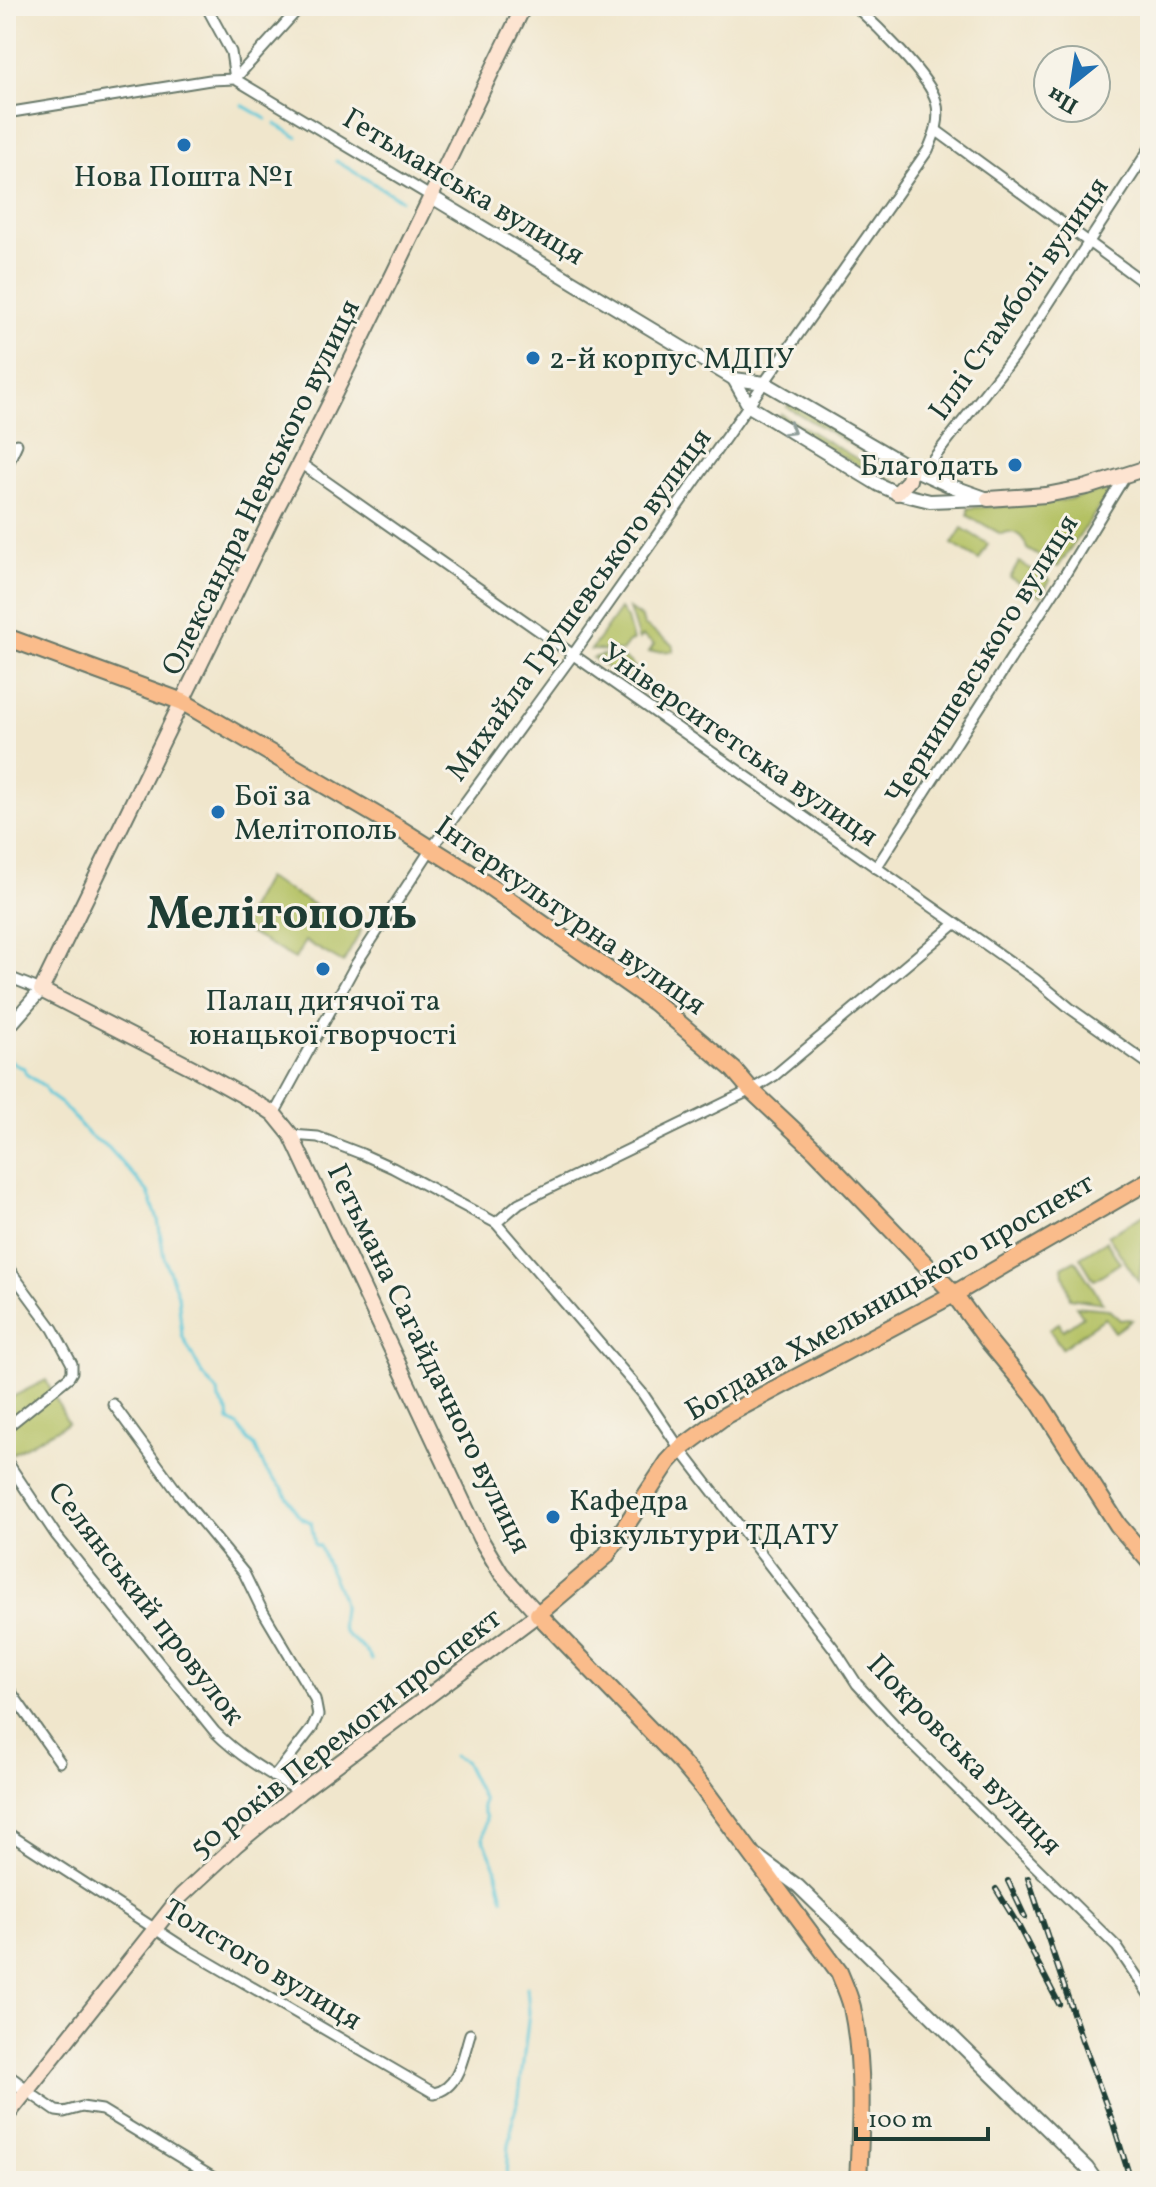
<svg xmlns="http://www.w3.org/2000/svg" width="1156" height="2187" viewBox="0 0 1156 2187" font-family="Vollkorn,serif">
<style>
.green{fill:#b4c164;stroke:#6a7f4c;stroke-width:2}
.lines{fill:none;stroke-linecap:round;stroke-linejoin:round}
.stream{stroke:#5ec8d9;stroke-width:3}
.minor-casing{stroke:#687869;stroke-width:13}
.tertiary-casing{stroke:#687869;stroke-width:16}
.secondary-casing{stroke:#687869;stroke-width:18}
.trunk-casing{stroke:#687869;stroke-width:20}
.minor{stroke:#fff;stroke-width:9}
.tertiary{stroke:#fff;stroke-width:12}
.secondary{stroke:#fde4d1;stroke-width:14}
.trunk{stroke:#fabc8b;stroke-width:16}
.rail-casing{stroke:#1f3d34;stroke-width:6}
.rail{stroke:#f7f3e8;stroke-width:3;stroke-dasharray:9;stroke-linecap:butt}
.oneway{stroke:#8f9e9a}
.poi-dot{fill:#1f6fb2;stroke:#f7f3e8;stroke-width:3}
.labels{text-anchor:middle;stroke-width:6;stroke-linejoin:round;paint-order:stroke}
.poi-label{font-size:30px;fill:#1f3d34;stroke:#f7f3e8;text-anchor:start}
.street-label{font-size:30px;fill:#1f3d34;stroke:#f7f3e8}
.town-label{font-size:46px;font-weight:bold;fill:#1f3d34;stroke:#f7f3e8}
</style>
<rect width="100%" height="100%" fill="#f7f3e8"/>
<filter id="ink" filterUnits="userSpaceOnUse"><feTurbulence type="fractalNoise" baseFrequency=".0125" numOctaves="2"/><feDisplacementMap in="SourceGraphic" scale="16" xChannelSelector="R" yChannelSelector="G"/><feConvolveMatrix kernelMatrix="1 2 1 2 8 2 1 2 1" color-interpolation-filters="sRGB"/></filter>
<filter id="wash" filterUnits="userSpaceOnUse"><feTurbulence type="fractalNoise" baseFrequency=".006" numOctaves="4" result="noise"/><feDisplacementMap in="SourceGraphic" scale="32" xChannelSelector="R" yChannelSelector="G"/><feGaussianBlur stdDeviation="1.8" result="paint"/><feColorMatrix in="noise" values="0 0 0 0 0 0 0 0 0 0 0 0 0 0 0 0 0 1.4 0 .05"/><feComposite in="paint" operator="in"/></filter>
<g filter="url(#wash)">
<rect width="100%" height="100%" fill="#f0e6cc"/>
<g class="green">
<polygon points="789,403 905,470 902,474 787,407"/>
<polygon points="781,414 896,482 894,487 779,418"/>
<path d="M1099,491l10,2 -51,74 -31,-18c-3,-13 -13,-21 -26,-15l-33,-18v-8c44,-3 89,-2 131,-17z"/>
<polygon points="962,528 988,544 979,560 952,544"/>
<polygon points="1019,562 1050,580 1041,596 1010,578"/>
<polygon points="620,609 627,619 633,641 629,642 622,651 591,650"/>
<polygon points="629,609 642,618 644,625 673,645 673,651 649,652 654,644 642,636 639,640"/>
<path d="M602,655c25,2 32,5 42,29l-4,6 -47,-32z"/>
<polygon points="266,878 361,931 343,963 305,941 295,959 239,927"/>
<polygon points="1147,1213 1139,1282 1108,1236"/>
<polygon points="1106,1241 1120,1263 1094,1280 1080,1257"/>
<polygon points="1075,1260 1103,1303 1070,1298 1062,1267"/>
<polygon points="1076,1306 1108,1309 1120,1320 1128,1319 1132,1320 1115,1332 1105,1318 1062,1348 1049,1329 1059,1323 1063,1330 1083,1316"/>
<polygon points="46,1380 68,1423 6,1457 6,1400"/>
</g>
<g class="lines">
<g class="stream">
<polyline points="242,105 266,119"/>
<polyline points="275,124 297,137"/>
<polyline points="336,161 401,200"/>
<path d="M6,1057l12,9 6,2 2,6 18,12 4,8 14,10 28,32 18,11 40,45 10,28 6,37 14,38 4,40 20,39 16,18 1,8 9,12 1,9 9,5 10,14 7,6 11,25 17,18 13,23 5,6 10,4 4,23 5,1c5,19 19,37 23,58 1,8 -4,17 0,25 4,11 21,14 29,31"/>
<polyline points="453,1756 464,1761 483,1800 482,1807 486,1818 483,1838 496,1868 503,1898"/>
<polyline points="509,2181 507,2175 509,2144 511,2137 511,2126 519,2096 529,2012 527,1987"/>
</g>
</g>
</g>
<g filter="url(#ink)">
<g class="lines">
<g class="minor-casing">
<g id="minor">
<polyline points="206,6 231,52 235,79 432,197"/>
<polyline points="6,113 210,80 235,79 301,6"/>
<polyline points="937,131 1150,287"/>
<polyline points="300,463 1035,979 1071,1009 1150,1065"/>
<polyline points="6,468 17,444"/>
<polyline points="922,473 1017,352 1150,148"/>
<polyline points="876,868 1066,573 1125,476"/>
<polyline points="6,976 41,990"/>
<path d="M274,1114l82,-150 75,-115 141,-193 356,-506c7,-16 13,-31 8,-49 -6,-24 -61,-77 -81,-95"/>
<polyline points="291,1135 318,1137 362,1154 393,1168 496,1223 643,1394 680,1449 835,1650 857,1684 912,1744 1117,1947 1150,1996"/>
<polyline points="496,1223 519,1203 751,1090 774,1076 955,924"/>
<polyline points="6,1265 53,1329 72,1364 72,1372 69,1377 6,1428"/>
<polyline points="113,1404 179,1494 244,1573 261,1608 315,1699 318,1715 312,1728 274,1777"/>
<path d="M6,1460l50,75 159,197c25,25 55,42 85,60"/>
<polyline points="6,1685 60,1762"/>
<path d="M6,1832l177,115 251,146c26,-5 29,-38 36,-59"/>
<polyline points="27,2091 56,2111 64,2112 82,2107 102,2110 219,2181"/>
</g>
</g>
<g class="tertiary-casing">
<g id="tertiary">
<polyline points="432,197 734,379 765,383 911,468 946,484 988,499"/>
<polyline points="734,379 749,406 879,485 897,493 930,501 982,499"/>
<polyline points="6,1030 41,990"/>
<polyline points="757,1856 798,1886 1087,2168 1096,2181"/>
<polyline points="6,2075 27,2091"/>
</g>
</g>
<g class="secondary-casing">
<g id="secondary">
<polyline points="897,493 909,480 911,468"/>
<polyline points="988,499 1046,495 1087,487 1150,467"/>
<path d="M6,2117l175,-221 56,-52 63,-52 238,-178 -37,-41 -21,-35 -189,-403 -17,-21 -9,-6 -70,-39 -154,-79 234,-479c87,-166 165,-337 249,-505"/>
</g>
</g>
<g class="trunk-casing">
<g id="trunk">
<polyline points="6,637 183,702 400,829 473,875 654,1002 734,1070 751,1090 816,1151 954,1294 990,1343 1039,1402 1118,1525 1150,1562"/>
<path d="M858,2181c3,-58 6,-117 -6,-174 -3,-12 -8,-23 -13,-35l-136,-184 -23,-27 -142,-147 67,-57 63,-95 12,-13 46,-34 228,-121 196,-114"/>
</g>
</g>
<use href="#minor" class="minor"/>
<use href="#tertiary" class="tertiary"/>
<use href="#secondary" class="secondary"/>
<use href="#trunk" class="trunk"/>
<g class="rail-casing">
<g id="rail">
<polyline points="1028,1878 1082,2040 1113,2123 1131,2181"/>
<polyline points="1008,1881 1025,1917"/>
<polyline points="996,1889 1018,1925 1059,2004"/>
</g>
</g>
<use href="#rail" class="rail"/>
</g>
<defs><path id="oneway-chevron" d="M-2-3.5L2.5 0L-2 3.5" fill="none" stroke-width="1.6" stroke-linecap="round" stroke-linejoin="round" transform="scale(2)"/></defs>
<use class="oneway" href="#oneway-chevron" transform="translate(790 430) rotate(31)"/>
</g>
<g class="poi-dot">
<circle cx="184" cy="145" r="8"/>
<circle cx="533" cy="358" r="8"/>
<circle cx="1015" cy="465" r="8"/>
<circle cx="218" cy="812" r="8"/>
<circle cx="323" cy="969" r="8"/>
<circle cx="553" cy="1517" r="8"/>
</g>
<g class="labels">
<g class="poi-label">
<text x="184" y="186" text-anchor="middle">Нова Пошта №1</text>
<text x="549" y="368">2-й корпус МДПУ</text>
<text x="999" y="475" text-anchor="end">Благодать</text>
<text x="234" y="805">Бої за<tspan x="234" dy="34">Мелітополь</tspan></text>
<text x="323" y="1010" text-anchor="middle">Палац дитячої та<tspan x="323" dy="34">юнацької творчості</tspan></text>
<text x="569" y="1510">Кафедра<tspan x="569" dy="34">фізкультури ТДАТУ</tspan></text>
</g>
<g class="street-label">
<text transform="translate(464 186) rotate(31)" y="10">Гетьманська вулиця</text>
<text transform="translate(1018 298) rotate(-55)" y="10">Іллі Стамболі вулиця</text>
<text transform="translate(260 487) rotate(-64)" y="10">Олександра Невського вулиця</text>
<text transform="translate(578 604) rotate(-54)" y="10">Михайла Грушевського вулиця</text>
<text transform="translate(981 659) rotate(-58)" y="10">Чернишевського вулиця</text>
<text transform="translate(740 744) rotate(35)" y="10">Університетська вулиця</text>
<text transform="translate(571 915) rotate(35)" y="10">Інтеркультурна вулиця</text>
<text transform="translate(889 1296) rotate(-30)" y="10">Богдана Хмельницького проспект</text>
<text transform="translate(430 1358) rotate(64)" y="10">Гетьмана Сагайдачного вулиця</text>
<text transform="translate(147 1603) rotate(52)" y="10">Селянський провулок</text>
<text transform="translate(345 1732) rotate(-38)" y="10">50 років Перемоги проспект</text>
<text transform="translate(965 1754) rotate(46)" y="10">Покровська вулиця</text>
<text transform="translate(263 1964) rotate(31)" y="10">Толстого вулиця</text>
</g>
<g class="town-label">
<text x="282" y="928">Мелітополь</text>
</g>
</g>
<rect width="1156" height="2187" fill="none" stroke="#f7f3e8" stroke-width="32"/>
<g transform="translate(1072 84) rotate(210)"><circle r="38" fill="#f7f3e8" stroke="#a1aaa0" stroke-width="2"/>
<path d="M0-6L14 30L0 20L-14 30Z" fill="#1f6fb2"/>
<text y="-12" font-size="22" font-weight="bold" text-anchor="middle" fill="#1f3d34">Пн</text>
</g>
<path d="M856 2127v12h132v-12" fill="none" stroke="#1f3d34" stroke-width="4"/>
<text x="868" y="2127" font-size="24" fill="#1f3d34" stroke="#f7f3e8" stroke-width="6" paint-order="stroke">100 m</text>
</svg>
